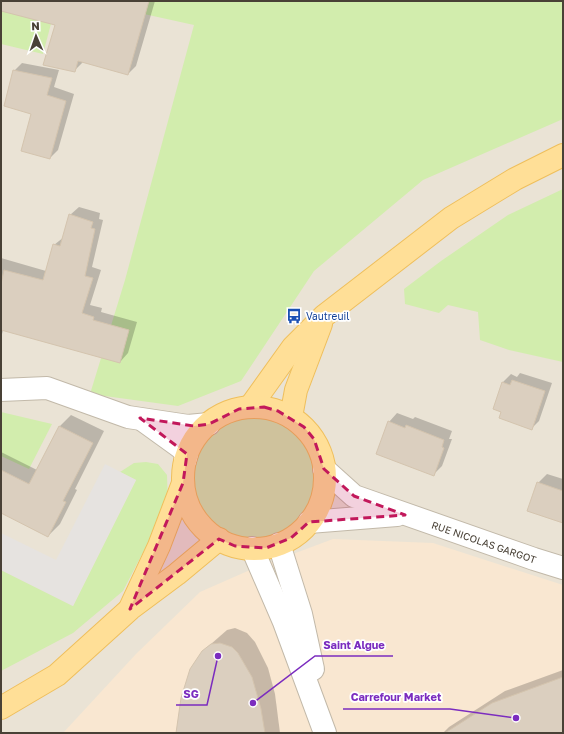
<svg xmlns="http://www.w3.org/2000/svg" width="564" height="734" viewBox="0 0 564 734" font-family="'Golos Text',sans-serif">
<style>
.residential{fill:#eae3d5}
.commercial{fill:#f9e7d1}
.green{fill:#d2edad}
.parking{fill:#e6e3e0}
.shadow{fill:#0003}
.building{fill:#dbcfbf;stroke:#d4c4ae}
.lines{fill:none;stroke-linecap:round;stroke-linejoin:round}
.minor-casing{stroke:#c2b9a9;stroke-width:24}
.major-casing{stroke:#efbf5c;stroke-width:24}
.minor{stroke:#fff;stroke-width:22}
.major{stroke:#ffdf97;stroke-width:22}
.marked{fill:#c2185b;fill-opacity:0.2;stroke:#c2185b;stroke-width:3;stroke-dasharray:8 5;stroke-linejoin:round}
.labels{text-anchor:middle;stroke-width:3.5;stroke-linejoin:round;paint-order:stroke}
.transit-label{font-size:10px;fill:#164399;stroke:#fff;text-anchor:start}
.street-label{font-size:10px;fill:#494136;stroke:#fff}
.leader{fill:none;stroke:#7b2cbf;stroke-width:1.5}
.callout-dot{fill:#7b2cbf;stroke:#fff;stroke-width:1.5}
.callout-label{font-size:11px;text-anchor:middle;font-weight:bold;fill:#7b2cbf;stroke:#fff;stroke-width:3.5;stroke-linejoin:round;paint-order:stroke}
</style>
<rect width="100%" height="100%" fill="#f5f1e8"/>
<polygon class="residential" points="1,1 563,1 563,728 402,733 1,733"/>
<polygon class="commercial" points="333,539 433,543 563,585 563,733 63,733 136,654 200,592 250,570"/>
<g class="green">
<polygon points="1,1 57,1 43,54 1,44"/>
<polygon points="94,1 563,1 563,119 423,180 314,271 241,381 178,406 90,394 125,280 194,25 94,3"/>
<polygon points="563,189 563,362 509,350 480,340 478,312 448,305 439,313 405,304 404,289 441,261 508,215"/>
<circle cx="254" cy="478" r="71"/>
<polygon points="1,412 52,424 29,469 1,456"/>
<polygon points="146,462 158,464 167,475 168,504 123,591 73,633 1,671 1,570 73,606 136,480 120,472 134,463"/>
</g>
<polygon class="parking" points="105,464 136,480 73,606 1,570 1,533 56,560"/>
<g class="shadow">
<polygon points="32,1 155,1 136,66 128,74 83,62 74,71 56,24"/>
<polygon points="22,63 59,70 54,87 74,94 58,150 50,158 14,71"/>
<polygon points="79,207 100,213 99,219 103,220 92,267 101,270 90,305 102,308 101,312 137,322 128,353 120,362 3,330 1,338 1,258 46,271 54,245 64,237 70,215"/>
<polygon points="520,373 552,383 539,421 531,429 494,408 503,382 511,374 517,377"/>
<polygon points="397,413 413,419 415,417 452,431 449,439 452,439 442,466 434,474 389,422"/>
<polygon points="71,415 104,431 75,489 77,490 60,524 48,536 1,512 1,452 37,470 59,427"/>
<polygon points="547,474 563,479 563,522 538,483"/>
<polygon points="235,628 247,633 255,642 268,668 275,694 280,733 177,733 203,651 227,630"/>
<polygon points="563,670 563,733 443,733 449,727 505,691"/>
</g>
<g class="building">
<polygon points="1,1 149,1 128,75 78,61 75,72 43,65 55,25 1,11"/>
<polygon points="13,70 52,78 47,95 66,101 50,159 21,151 31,114 4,106"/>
<polygon points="69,214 93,222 91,228 95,229 85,276 93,278 82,313 94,317 93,320 129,330 120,363 1,330 1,284 4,270 43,280 53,244 60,246"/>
<polygon points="512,380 545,391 532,430 499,418 501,412 493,409 502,382 510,385"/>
<polygon points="388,421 405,428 406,425 444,440 442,447 444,448 434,476 376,454"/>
<polygon points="59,426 93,443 63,501 66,502 48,537 1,513 1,470 29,484"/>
<polygon points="537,482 563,491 563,523 527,511"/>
<polygon points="220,643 232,647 238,653 252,677 261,709 265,733 176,733 181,698 190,669 202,651 211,644"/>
<polygon points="563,677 563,733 445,733 492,703"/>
</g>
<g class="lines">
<g class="minor-casing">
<g id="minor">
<polyline points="1,390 47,388 128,417 188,426 209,424"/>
<polyline points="144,421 180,447 187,454 185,461"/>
<polyline points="324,469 354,496 534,559 563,568"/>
<polyline points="309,522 397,515"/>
<polyline points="279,544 301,614 313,669"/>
<polyline points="252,548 284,622 325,733"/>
</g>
</g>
<g class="major-casing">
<g id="major">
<polyline points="250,407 293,347 324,316 451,218 515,179 563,155"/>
<circle cx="254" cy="478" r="71"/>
<polyline points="291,417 296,390 321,324"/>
<polyline points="131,606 159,546 183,483"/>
<polyline points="1,708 57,675 130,609 177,574 219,539"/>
</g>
</g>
<use href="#minor" class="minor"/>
<use href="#major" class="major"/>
</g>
<path class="marked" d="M264,407l14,4 26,16 10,12 10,30 30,27 51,19 -96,7 -18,16 -25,10 -31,-2 -16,-7 -89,70 53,-126 4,-29 -47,-36 54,8 15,-2 30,-15z"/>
<defs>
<g id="bus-bare" transform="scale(1.2)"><path d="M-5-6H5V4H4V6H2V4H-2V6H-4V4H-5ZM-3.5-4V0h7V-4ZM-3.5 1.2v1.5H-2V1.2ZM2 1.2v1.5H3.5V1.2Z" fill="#1a4fb4" stroke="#fff" stroke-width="2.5" paint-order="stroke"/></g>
</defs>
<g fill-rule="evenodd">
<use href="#bus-bare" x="294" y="316"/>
</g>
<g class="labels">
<g class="transit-label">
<text x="306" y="320">Vautreuil</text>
</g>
<g class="street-label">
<text transform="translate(484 542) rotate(19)" y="4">RUE NICOLAS GARGOT</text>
</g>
</g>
<path class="leader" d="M253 703L315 656H393M218 656L207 705H176M516 718L450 709H343"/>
<g class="callout-dot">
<circle cx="253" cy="703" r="4"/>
<circle cx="218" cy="656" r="4"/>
<circle cx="516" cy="718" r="4"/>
</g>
<g class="callout-label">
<text x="354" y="649">Saint Algue</text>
<text x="191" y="698">SG</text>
<text x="396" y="701">Carrefour Market</text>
</g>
<rect width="564" height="734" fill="none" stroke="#494136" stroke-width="4"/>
<g transform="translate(36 36) rotate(358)" stroke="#ffffff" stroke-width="3" paint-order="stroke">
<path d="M0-3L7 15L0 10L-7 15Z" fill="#494136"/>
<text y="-6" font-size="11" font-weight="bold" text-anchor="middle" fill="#494136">N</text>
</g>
</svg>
